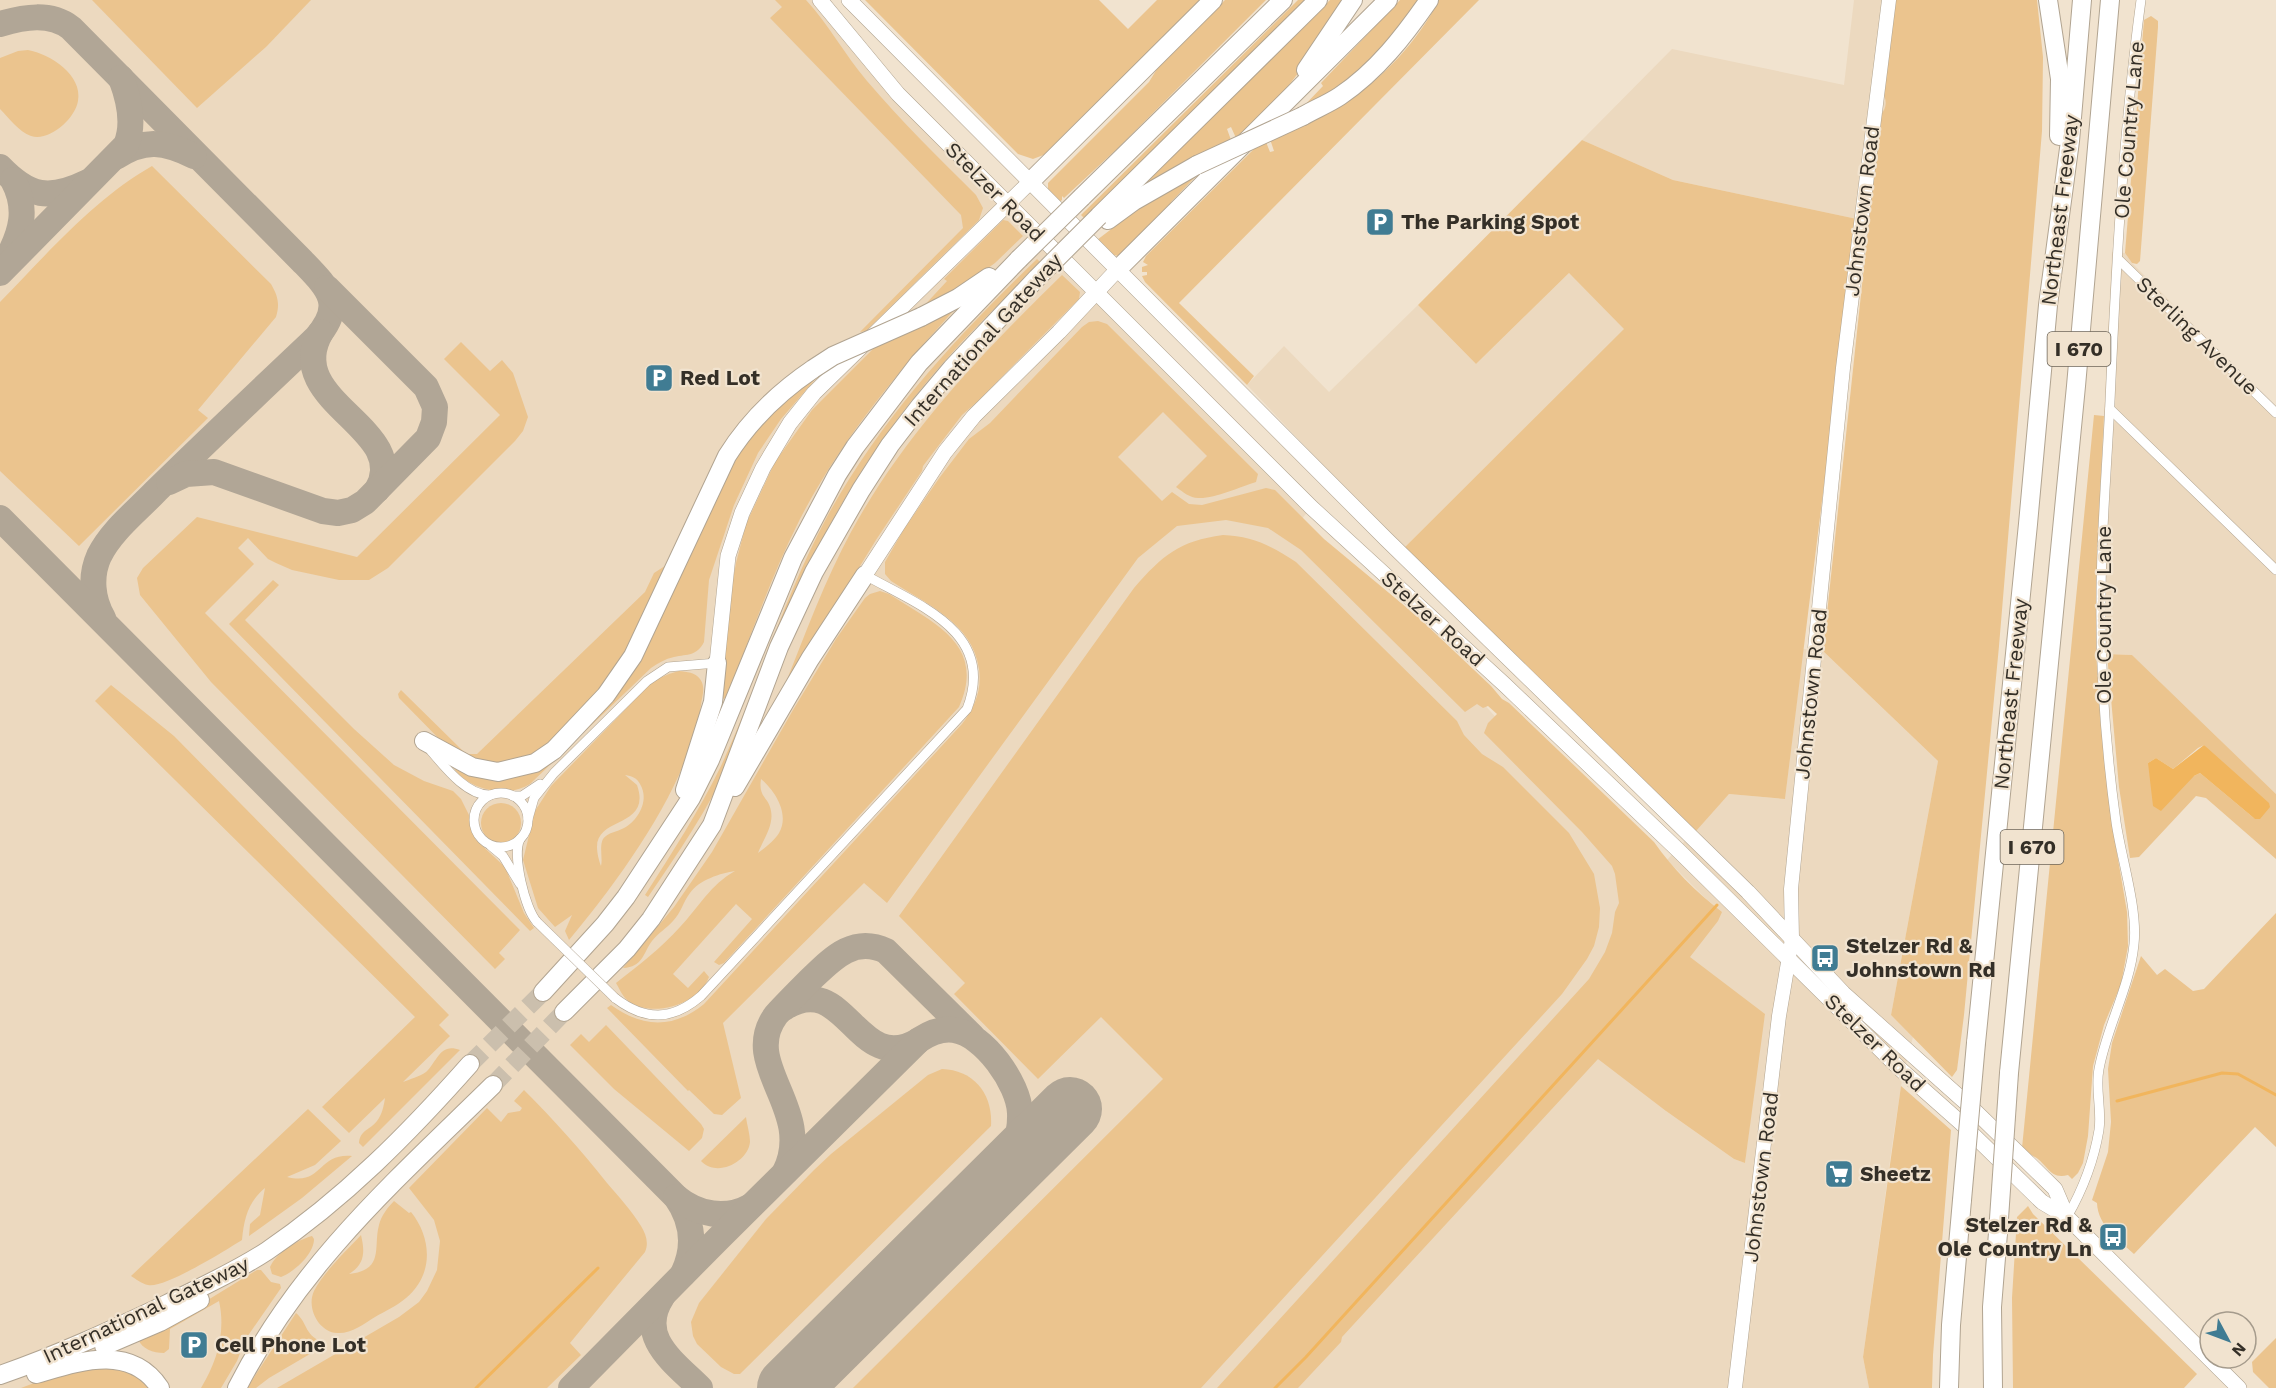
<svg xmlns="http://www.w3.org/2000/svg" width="2276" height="1388" viewBox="0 0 2276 1388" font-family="'Work Sans',sans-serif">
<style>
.built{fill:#ecd9bf;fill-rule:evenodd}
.green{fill:#ebc48e;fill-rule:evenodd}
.water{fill:#f1b55d}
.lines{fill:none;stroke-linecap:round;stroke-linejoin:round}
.stream{stroke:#f1b55d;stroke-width:3}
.taxiway{stroke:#b1a696;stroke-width:26}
.runway{stroke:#b1a696;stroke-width:64}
.highway-tunnel{stroke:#cbbfad;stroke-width:18;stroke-dasharray:18 9;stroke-linecap:butt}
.street-casing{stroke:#b1a491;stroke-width:10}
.secondary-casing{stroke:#b1a491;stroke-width:15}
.primary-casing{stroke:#b1a491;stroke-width:16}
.highway-casing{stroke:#b1a491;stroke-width:20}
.street{stroke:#fff;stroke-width:9}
.secondary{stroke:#fff;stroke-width:14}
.primary{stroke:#fff;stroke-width:15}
.highway{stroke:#fff;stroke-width:18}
.street-bridge-casing{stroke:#b1a491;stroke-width:10;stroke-linecap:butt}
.highway-bridge-casing{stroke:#b1a491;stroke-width:20;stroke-linecap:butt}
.street-bridge{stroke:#fff;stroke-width:9}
.highway-bridge{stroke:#fff;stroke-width:18}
.labels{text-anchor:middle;stroke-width:4.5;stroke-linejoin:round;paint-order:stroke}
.shield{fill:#f1e3cf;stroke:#6d6559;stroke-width:1.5}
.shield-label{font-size:20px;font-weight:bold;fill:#342f27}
.street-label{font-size:21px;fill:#342f27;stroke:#f1e3cf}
.poi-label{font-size:21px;font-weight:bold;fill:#342f27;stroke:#f1e3cf;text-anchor:start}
</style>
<rect width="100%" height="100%" fill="#f1e3cf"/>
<g class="built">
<path d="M0,0h820l78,94 413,413 -12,16 157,151 71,77 105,97 90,64 -18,-15 -37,-37 62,-66 56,5 18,-150 20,2 115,110 -47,254 22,22 -11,43 -9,59 -30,218 6,31h-1869zM1765,1014l-7,42 -13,107 -11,-4 -68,-48z"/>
<polygon points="1854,0 1892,0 1886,109 1880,116 1869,219 1857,219 1673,180 1582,140 1672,49 1844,85"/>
<polygon points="2112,252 2125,253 2132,263 2276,408 2276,794 2132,655 2096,653 2097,556"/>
<polygon points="1569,273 1625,329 1403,549 1247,385 1284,346 1329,392 1418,305 1476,364"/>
</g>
<g class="green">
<polygon points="92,0 311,0 266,47 197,108"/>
<path d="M775,0h31c23,25 39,55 61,81 34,40 72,77 109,114l7,13 -4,12 -113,111 -6,1 103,-104 -2,-13 -191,-197 12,-11z"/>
<polygon points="865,0 1099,0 1128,29 1157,0 1202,0 1046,154 1033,159 1018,154"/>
<polygon points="1225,0 1266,0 1120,146 1064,198 1062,196 1062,200 1059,202 1048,191 1048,183 1149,82 1160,64"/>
<polygon points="1298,0 1312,0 1085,219 1081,215"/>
<path d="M1330,0h18c-26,40 -51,79 -84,114 -9,9 -16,18 -28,24l-5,-11 -4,2 4,11 -88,50v-5z"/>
<polygon points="1400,0 1423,0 1360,75 1300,110 1323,86 1321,83"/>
<path d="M1439,0h40l-300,303 75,73 -7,9 -102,-103 -3,-6 5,-1v-3h-5v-5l6,-2 -5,-3 3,-6 112,-111 8,-3 4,10 4,-1 -4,-12c25,-11 53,-21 76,-36 38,-26 72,-62 93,-103z"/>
<path d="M1892,0h145l6,57 -1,74 -43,515 -35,369 -7,55 -5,7 -61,-62 47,-254 -115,-110 57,-535c8,-10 7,-16 1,-27z"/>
<polygon points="2151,16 2158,21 2158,27 2140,261 2137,264 2132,263 2125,253 2144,20"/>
<path d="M28,50c22,4 55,25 50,51 -3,18 -29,41 -47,35 -12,-4 -23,-19 -31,-27v-51l18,-7z"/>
<polygon points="1582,140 1673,180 1857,219 1785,799 1729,794 1696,831 1403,549 1624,329 1569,273 1476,364 1418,305"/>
<path d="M152,166l119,118c7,12 9,20 5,33l-78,93 10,8 -129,128 -79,-75v-169c47,-48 94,-103 152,-136z"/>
<polygon points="1199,173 1171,202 1173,204 1119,256 1113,255 1097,240 1135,211"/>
<polygon points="1003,220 1008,221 1023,236 995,263 970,281 921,309 947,281 944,279"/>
<path d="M1037,259l4,4c-27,27 -55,53 -81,81 -50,54 -94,114 -129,179 -41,76 -65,160 -101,238 -22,49 -52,92 -82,136l-3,-2c27,-42 54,-84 76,-129 38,-82 63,-170 107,-251 54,-98 129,-179 209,-256z"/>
<path d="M1062,275l18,17 -1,7 -101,102 -16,14 -39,51 -1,5 -46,69 -72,117 -18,25c20,-50 39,-102 65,-150 54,-99 131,-179 211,-257z"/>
<path d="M958,306c-60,65 -117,134 -158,213 -29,57 -50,119 -73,178l-4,2 -1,-4 8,-100 6,-32 10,-39 29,-62 37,-52 67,-67z"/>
<path d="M1098,321l9,3 151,150 -2,8c-16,5 -42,17 -58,16 -8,0 -15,-6 -22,-11l31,-31 -44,-44 -45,45 44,44 10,-9 17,12 13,1 64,-17 9,2 49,49 94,78 73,69 11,13 7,4 145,139c19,27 42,50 68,70l-4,9 -28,36 75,57 -20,149 -11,-4 -68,-48 -68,-52 -256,278 -1,5 -43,46h-81l372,-409 16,-27 7,-19 3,-21 4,-9 -4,-29 -3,-8 -30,-34 -98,-99 4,-10 9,-9 -9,-8 -5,2 -6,-4 -12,8 -164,-162 -33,-22 -42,-8 -49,6 -39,32 -251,345 -23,-20 -141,140 18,75 -19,17 -8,-1 -25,-24 -1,1 -81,-83 4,-3c32,23 62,24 93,-1l258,-280c13,-17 20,-34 17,-55 -6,-46 -53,-65 -88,-88l-6,-7v-12l19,-33 36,-52 29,-38 21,-16 92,-96 7,-5z"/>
<polygon points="461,342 490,371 502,360 513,373 528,417 523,431 515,441 388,568 369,580 339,580 292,570 276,563 268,559 248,538 238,548 254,564 205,613 520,930 499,953 505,959 495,969 211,682 140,595 137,578 143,568 197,517 357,557 500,415 444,359"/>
<path d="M819,375l-38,44 -23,34 -24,52 -25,75 -5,62c-7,14 -16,12 -30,15 -9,2 -16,6 -23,11l-121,116c-23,14 -58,7 -75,-14l1,-4 46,10 106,-74 131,-248 23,-31 17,-18z"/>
<path d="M2094,415l10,1 -7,140 -1,97 6,82 9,83 16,94 1,34 -7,38 -17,41 -11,41 -5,70 -5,27 -5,10 -6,6 -4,-4c-18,5 -20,-10 -33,-18 -5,-3 -8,-5 -13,-9z"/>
<path d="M1223,535c29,1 49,11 73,27l161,159 7,14 18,19 21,13 66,66 25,41 6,34 -1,19 -5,19 -7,13 -25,35 -361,394h-348l310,-309 -62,-62 -63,62 -84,-85 11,-11 -66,-67 235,-328c29,-33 45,-47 89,-53z"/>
<polygon points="668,564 636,639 600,693 535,756 503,764 479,763 449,749 399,698 398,694 401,690 463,751 468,754 477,754 645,592 654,573"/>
<polygon points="273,580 279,585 245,620 354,729 394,765 424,781 453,791 461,799 469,815 475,839 505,867 524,913 534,928 530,931 229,624"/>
<path d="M880,591l9,3c44,29 98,50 70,113l-235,256 -5,2 -5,-3 38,-43 -16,-15 -63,70 15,14 16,-17 5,6c-10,28 -60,43 -83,22 -4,-4 -7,-11 -10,-16 23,-18 44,-34 64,-56 19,-20 30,-42 55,-56 -14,2 -36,9 -45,22 -7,9 -9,20 -17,28 -6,7 -15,12 -21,20 -9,12 -9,26 -29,27l51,-61 38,-55 81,-142 43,-71 29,-41 5,-4zM761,779c14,12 29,35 18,54 -5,8 -14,15 -21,20 5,-13 16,-28 13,-42 -2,-14 -13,-13 -10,-32z"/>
<path d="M2107,654l25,1 144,139v65l-70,-61 -10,-2 -57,61 -9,1 -11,-71zM2204,745l51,74 -55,-46 -6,3 -46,-13 8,-5 17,11 25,-21z"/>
<path d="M679,671c8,1 16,1 21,8 6,8 2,17 1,26 -12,80 -81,174 -132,235l-4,-9 7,-16 -17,12 -17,-19 -15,-48 12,-49 16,-25 102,-105 16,-7zM625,775c7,1 12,3 15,9 10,16 -2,37 -16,44 -7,4 -16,4 -21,11 -4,8 0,19 -2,27 -2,-5 -4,-13 -4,-19 0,-31 55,-19 40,-62z"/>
<path d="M111,685l63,51 275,279 -10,10 11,11 -47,46c7,-3 16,-5 23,-10 11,-10 14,-30 34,-22l-97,97 -4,-4c1,-13 11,-13 18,-22 5,-6 7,-16 8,-23l-36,35 -27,-26 93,-90 -320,-316z"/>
<circle cx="501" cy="823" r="20"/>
<path d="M2276,913v234l-21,-20 -121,127c-16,-15 -36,-28 -37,-51l-5,-3 16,-48 3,-30 -3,-53 4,-26 29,-87 16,19 8,-6 28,22 11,-2z"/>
<polygon points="606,1025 701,1124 704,1129 702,1138 689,1151 614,1089 570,1045 581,1034 589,1042"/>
<path d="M942,1069c32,1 51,25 49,57l-251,248h-6l-13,-7 -24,-23 -4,-8 -2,-14 8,-19 67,-84 48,-49 17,-16 97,-79z"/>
<polygon points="1901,1086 1951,1130 1933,1355 1932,1388 1869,1388 1863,1357"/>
<path d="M524,1090c30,30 57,60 83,93 12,14 25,28 34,43 5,8 8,17 4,26l-75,91 11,12 -34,33h-270l122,-71 20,-15 8,-11 10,-21 3,-29 -6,-21 -25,-32 78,-80 14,14 7,-9 12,-2 2,-3 -8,-7z"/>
<path d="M308,1109l33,32 -26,24 -28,12c36,9 30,-24 65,-21l-50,42 -53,38 1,-12 10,-9 5,-27c-17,14 -21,31 -23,52 -16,10 -78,49 -94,45 -6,-1 -12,-6 -17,-9z"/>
<path d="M746,1117c1,8 4,17 4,25 -2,20 -33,36 -49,19z"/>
<path d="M394,1201l15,12 2,-1c21,26 23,63 -5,86 -9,8 -21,13 -31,19 -11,7 -24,17 -38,16 -18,-1 -31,-25 -23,-42 10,-19 32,-40 47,-56 4,17 4,29 -12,39 36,-4 24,-27 30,-49 2,-9 9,-18 15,-24z"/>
<polygon points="2028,1206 2033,1214 2197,1374 2184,1388 2013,1388 2012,1298 2017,1217"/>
<path d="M312,1236l2,3c0,15 -20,33 -33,38l-9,-3 -2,-7c6,-14 27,-27 42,-31z"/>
<path d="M257,1270h4l10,12 9,2 1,4 -36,52 -8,21 -16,27h-20c16,-26 25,-56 18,-87l-49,28 -1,20 -5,4c-11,0 -22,-4 -26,-14l42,-22z"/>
<path d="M296,1313c13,11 7,23 31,31l-58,34 -13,10h-9z"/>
<polygon points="2276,1338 2276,1388 2269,1388 2253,1372 2252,1362"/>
<polygon points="120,1364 154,1388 21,1388 79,1366"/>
</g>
<polygon class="water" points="2204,745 2269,803 2270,807 2260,819 2255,819 2200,773 2194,776 2161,811 2153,806 2148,763 2156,758 2173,769"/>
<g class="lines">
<g class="stream">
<polyline points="2117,1101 2222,1073 2238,1074 2276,1095"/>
<polyline points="476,1388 598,1268"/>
<polyline points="1275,1388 1306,1357 1717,905"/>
</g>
<g class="taxiway">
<path d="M0,24c24,-7 50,-12 71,4l231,233c26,27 44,43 14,77 -54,51 -107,101 -160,153 -19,20 -45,40 -57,65 -9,20 -7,43 4,62"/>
<path d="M116,157c29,-19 49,-15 78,-1"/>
<path d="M0,167c29,30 49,34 88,15"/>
<path d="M7,259c15,-27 21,-51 6,-79"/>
<path d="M0,273l126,-128c9,-21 3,-46 -5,-67"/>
<path d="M321,332c-41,70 92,96 56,158"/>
<polyline points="169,482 186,474 214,472 323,511 338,513 352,510 365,502 428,438 434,422 435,407 426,387 327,288"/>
<path d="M0,518l676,679c17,24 20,50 7,77"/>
<path d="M784,1008c62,-40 72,69 134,33"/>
<path d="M785,1172c31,-63 -46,-107 -9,-157 11,-12 22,-23 33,-34 22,-21 44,-46 77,-30l86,85"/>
<path d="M676,1197c22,18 50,23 75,9"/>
<path d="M662,1297c-26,40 12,65 38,91"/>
<path d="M571,1388l147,-149 201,-199c11,-7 22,-12 35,-10 30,4 65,54 66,83 1,25 -9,44 -20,66"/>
</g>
<polyline class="runway" points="789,1388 1070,1109"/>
<g class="highway-tunnel">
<polyline points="470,1064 543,992"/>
<polyline points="493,1085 564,1012"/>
</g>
<g class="street-casing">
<g id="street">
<polyline points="2118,259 2276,413"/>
<polyline points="2110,409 2276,570"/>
<path d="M431,751c13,15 36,45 59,44"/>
<circle cx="501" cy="820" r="27"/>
<polyline points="513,796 522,796 540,784"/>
<polyline points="528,819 534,798 554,773 647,681 668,667 717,663"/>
<path d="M520,839c-8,16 5,70 17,83"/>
<polyline points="491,846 503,856 520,884"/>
<path d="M615,998c30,23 57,23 86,-2l266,-287c30,-77 -49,-104 -102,-134"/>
<path d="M2067,1217c15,-26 27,-57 32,-87 3,-20 -4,-41 0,-61 8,-43 31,-82 35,-125 4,-35 -13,-87 -18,-122 -10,-74 -16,-148 -15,-223 0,-66 6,-132 9,-198 6,-133 13,-268 31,-401"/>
</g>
</g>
<g class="secondary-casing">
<polyline id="secondary" points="1735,1388 1779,1016 1792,939 1791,889 1843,368 1889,0"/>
</g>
<g class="primary-casing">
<g id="primary">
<polyline points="820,0 898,94 1311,507 1505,685 1679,851 1899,1068 1961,1123 2042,1202 2067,1217 2239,1388"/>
<polyline points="849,0 1386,539 1748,892 1843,993 1974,1110 2055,1189 2067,1217"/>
<polyline points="865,575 945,452 974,416 1059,332 1118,269"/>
<polyline points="717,663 728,556 742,513 763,468 790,423 814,393 1030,182"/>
</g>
</g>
<g class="highway-casing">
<g id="highway">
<polyline points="2048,0 2060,79 2059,136"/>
<polyline points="1306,70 1353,0"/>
<path d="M1303,116c12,-7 25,-12 37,-20 37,-25 64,-60 89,-96"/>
<polyline points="1030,182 1213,0"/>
<polyline points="1082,197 1283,0"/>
<polyline points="1099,216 1318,0"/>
<polyline points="1108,220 1134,201 1197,165"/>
<polyline points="1118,269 1388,0"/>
<polyline points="921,317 958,298 989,277"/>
<path d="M424,741l48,26 26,5 37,-9 19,-13 52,-55 27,-39 94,-200c22,-35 52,-64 86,-87"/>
<polyline points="735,787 810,659 865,575"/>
<polyline points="685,790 713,702 717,663"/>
<polyline points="543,992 605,924 626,897 691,798 710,760 793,558 837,475 855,447 919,363 1019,259"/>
<polyline points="564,1012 627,949 651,919 712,825 779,647 814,572 861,490 890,445 920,406 952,368 1037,278"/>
<polyline points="1976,1043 2028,524 2048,305 2070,141 2082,0"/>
<polyline points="2009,1073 2076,386 2110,0"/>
<polyline points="104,1346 160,1322 200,1300"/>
<path d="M36,1374c42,-12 94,-31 124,14"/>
<path d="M0,1375c58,-20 112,-45 167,-71 34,-17 68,-32 100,-53 77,-52 142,-118 203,-187"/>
<path d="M237,1388c63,-124 158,-207 256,-303"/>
<polyline points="1949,1388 1951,1325 1962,1200"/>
<polyline points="1993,1388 1992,1307 1998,1233"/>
</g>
</g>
<use href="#street" class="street"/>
<use href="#secondary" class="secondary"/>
<use href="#primary" class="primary"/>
<use href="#highway" class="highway"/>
<g class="street-bridge-casing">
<polyline id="street-bridge" points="537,922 615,998"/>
</g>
<g class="highway-bridge-casing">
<g id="highway-bridge">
<polyline points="1197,165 1303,116"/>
<polyline points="1019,259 1082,197"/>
<polyline points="1037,278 1099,216"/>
<polyline points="813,369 833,356 921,317"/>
<polyline points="1962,1200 1976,1043"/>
<polyline points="1998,1233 2009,1073"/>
</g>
</g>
<use href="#street-bridge" class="street-bridge"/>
<use href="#highway-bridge" class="highway-bridge"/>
</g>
<defs>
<g id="parking-square" transform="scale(1.5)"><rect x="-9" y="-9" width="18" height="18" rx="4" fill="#407c93" stroke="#f1e3cf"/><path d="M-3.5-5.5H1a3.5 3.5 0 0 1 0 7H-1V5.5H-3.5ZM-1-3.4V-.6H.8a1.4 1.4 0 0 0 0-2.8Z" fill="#fff"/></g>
<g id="bus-square" transform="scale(1.5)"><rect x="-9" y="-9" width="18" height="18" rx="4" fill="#407c93" stroke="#f1e3cf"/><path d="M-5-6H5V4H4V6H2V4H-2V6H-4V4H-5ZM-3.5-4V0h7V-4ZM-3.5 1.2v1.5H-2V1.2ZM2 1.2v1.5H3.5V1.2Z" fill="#fff"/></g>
<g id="supermarket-square" transform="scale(1.5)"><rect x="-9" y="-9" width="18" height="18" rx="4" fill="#407c93" stroke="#f1e3cf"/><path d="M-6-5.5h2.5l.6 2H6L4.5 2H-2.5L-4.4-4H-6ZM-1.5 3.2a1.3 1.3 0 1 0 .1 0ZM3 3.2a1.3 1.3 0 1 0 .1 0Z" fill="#fff"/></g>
</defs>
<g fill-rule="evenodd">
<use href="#parking-square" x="1380" y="222"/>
<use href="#parking-square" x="659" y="378"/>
<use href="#bus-square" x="1825" y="958"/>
<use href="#supermarket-square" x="1839" y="1174"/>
<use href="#bus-square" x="2113" y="1237"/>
<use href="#parking-square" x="194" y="1345"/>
</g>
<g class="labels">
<g class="shield">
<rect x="2047.5" y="332" width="63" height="34" rx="4.5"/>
<rect x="2000.5" y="830" width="63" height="34" rx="4.5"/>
</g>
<g class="shield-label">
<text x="2079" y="356">I 670</text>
<text x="2032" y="854">I 670</text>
</g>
<g class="street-label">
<text transform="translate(2129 130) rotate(-85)" y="7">Ole Country Lane</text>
<text transform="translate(995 192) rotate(45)" y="7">Stelzer Road</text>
<text transform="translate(2060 210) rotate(-83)" y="7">Northeast Freeway</text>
<text transform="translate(1862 211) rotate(-83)" y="7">Johnstown Road</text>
<text transform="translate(2197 336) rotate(44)" y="7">Sterling Avenue</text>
<text transform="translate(983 340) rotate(-48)" y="7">International Gateway</text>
<text transform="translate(2104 615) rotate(-90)" y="7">Ole Country Lane</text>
<text transform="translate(1433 619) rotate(42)" y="7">Stelzer Road</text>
<text transform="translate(1811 694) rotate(-84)" y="7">Johnstown Road</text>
<text transform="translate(2011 694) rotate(-84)" y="7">Northeast Freeway</text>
<text transform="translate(1875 1043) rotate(44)" y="7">Stelzer Road</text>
<text transform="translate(1761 1177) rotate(-83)" y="7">Johnstown Road</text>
<text transform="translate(146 1310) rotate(-25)" y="7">International Gateway</text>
</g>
<g class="poi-label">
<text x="1401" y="229">The Parking Spot</text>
<text x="680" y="385">Red Lot</text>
<text x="1846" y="953">Stelzer Rd &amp;<tspan x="1846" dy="24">Johnstown Rd</tspan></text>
<text x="1860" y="1181">Sheetz</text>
<text x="2092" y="1232" text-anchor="end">Stelzer Rd &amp;<tspan x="2092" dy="24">Ole Country Ln</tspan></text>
<text x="215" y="1352">Cell Phone Lot</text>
</g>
</g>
<g transform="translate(2228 1340) rotate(131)"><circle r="28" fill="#f1e3cf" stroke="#a59b8c" stroke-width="1.5"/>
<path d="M0-4.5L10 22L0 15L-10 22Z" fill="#407c93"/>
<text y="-9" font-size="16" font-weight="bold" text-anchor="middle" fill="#342f27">N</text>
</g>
</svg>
